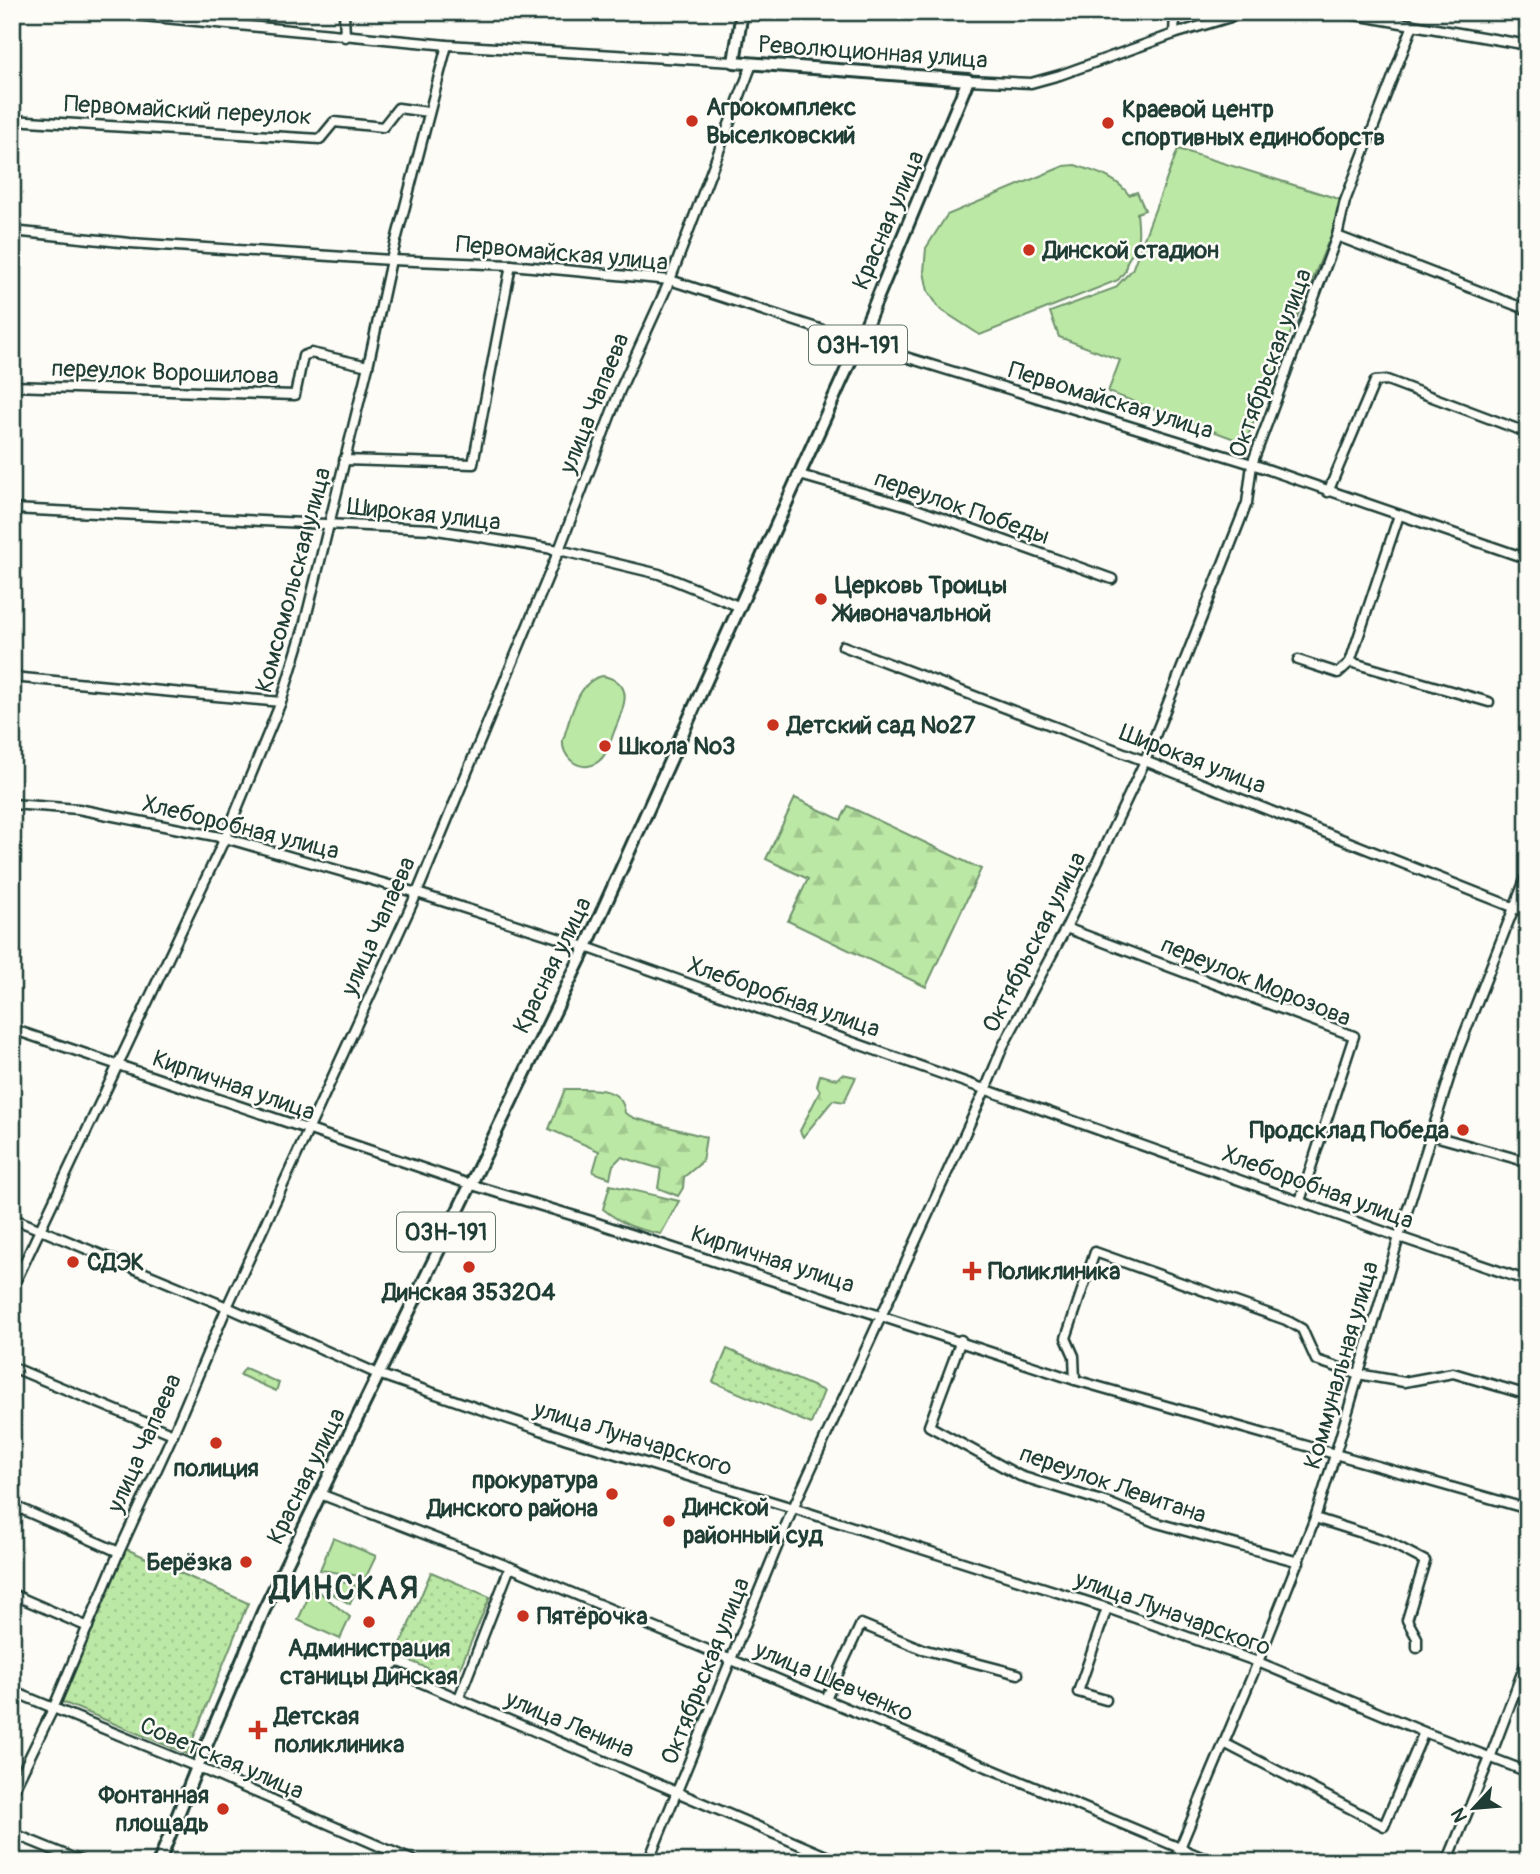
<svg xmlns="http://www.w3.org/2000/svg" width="1540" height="1874" viewBox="0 0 1540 1874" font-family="Pangolin,sans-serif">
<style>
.grass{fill:#bce8a5;stroke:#6e926c;stroke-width:2}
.forest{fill:url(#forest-firs);stroke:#6e926c;stroke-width:2}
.park{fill:url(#park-dots);stroke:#6e926c;stroke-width:2}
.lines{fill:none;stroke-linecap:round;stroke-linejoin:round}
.minor-casing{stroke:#1f3d34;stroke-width:13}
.major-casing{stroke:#1f3d34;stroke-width:16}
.minor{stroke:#fdfcf7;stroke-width:8}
.major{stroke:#fdfcf7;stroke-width:10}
.poi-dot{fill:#c8321e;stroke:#fdfcf7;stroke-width:2.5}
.labels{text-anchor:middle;stroke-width:5;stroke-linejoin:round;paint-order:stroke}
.shield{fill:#fdfcf7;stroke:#62766e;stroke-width:2}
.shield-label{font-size:23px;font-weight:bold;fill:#1f3d34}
.street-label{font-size:24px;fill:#1f3d34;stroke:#fdfcf7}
.poi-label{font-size:24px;font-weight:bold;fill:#1f3d34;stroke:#fdfcf7;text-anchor:start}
.district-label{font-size:32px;font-weight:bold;letter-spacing:2px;fill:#1f3d34;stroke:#fdfcf7}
</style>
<defs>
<pattern id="forest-firs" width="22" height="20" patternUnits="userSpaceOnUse" patternTransform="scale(1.75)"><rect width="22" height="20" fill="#bce8a5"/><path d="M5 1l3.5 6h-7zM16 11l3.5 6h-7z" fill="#a1c88f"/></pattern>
<pattern id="park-dots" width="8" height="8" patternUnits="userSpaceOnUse" patternTransform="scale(1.75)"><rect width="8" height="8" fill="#bce8a5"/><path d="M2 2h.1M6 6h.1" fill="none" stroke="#a1c88f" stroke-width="1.8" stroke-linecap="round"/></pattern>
</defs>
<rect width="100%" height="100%" fill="#fdfcf7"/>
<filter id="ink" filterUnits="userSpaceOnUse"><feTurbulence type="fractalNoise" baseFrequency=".0143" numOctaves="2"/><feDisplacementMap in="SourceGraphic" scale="14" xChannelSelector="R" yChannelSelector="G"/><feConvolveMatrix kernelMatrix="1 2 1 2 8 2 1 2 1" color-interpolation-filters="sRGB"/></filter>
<g filter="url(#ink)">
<g class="grass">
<polygon points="1178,149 1345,201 1245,443 1108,392 1120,360 1059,337 1050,312 1115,288 1132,270"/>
<path d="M1075,165c20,7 42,12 54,30l8,-3 8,18 -8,3c1,12 3,25 -2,36 -4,8 -10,11 -9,21l-8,10 -138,55 -40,-26 -12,-18 -4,-19 2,-24 21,-33 117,-49z"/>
<path d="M603,676c35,7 19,35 11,56 -4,10 -7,23 -15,29 -17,14 -38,-3 -36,-21 7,-21 15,-61 40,-64z"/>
<polygon points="333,1538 376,1556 366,1577 320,1570"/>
<polygon points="339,1581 357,1586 350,1604 333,1594"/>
<polygon points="313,1587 350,1617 340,1639 298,1620"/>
</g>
<g class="forest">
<polygon points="795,798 841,820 848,806 981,869 926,987 788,921 808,879 766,859"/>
<polygon points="842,1074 856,1077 844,1102 833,1100 803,1137 800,1131 820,1091 817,1086 820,1075 837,1079"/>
<path d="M565,1089c22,1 57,-6 60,24l9,5 72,19 -4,25 -18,15 -1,11 -5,8 -20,-8 3,-19 -40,-12 -8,8 -3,13 -17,-6 6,-21 -50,-22z"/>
<path d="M610,1185l69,16 -18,33c-25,-5 -38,-9 -58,-25z"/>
</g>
<g class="park">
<polygon points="727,1349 824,1391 811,1424 713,1382"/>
<polygon points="245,1368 279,1383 276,1391 240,1375"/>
<polygon points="124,1548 248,1603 187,1754 62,1702"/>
<polygon points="431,1572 490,1597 455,1680 396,1655"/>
</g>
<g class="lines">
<g class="minor-casing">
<g id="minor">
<polyline points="101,12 447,45 734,62"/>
<polyline points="344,12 345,37"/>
<polyline points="1338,12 1528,45"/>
<polyline points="1174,34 1175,12"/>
<polyline points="968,80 1031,83 1060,75 1174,34 1247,12"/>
<polyline points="12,120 320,139 334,122 383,127 398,108 428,112"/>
<polyline points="12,231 130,243 391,260 511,265 670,280 899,355 1252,464 1528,559"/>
<polyline points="1337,236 1528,310"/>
<polyline points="12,386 295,395 303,356 311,353 368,366"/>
<polyline points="344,460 473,464 511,265"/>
<polyline points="800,475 908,506 1112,579"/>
<polyline points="1328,492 1375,381 1387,380 1528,433"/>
<polyline points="12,509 431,529 559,550 659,574 738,606"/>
<polyline points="1399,515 1350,662 1489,702"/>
<polyline points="843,646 1145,761 1528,913"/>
<polyline points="1298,660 1338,673 1350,662"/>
<polyline points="12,677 281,702"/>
<polyline points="12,804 78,809 225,838 417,893 586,947 1399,1237 1528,1281"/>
<polyline points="1066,928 1354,1036 1300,1201"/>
<polyline points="12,1029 469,1184 588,1220 1075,1380 1528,1509"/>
<polyline points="1431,1135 1528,1162"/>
<polyline points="12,1218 227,1307 378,1374 567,1439 793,1508 1107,1608 1258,1662 1424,1732 1528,1772"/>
<polyline points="12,1289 225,838 281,702 303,630 368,366 391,260 447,45"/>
<polyline points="961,1340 929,1426 1020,1476 1108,1503 1157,1523 1299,1562"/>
<polyline points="12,1367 173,1434"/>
<polyline points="1075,1380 1074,1356 1066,1338 1095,1252 1286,1320 1302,1329 1316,1360 1358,1374 1404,1382 1453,1373 1528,1395"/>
<polyline points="320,1494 510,1567 1213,1862"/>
<polyline points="12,1505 119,1552"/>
<polyline points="1315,1518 1387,1541 1425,1561 1407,1620 1417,1638 1417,1648"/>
<polyline points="12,1594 88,1627"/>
<polyline points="399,1673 840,1862"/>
<polyline points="12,1691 197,1767 416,1862"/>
<polyline points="459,1698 510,1567"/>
<polyline points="826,1699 861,1624 922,1649 1018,1674"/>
<polyline points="1106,1700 1078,1692 1107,1608"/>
<polyline points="1224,1743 1384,1826 1424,1732"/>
<polyline points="12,1793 53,1709 119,1552 173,1434 227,1307 417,893 559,550 620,390 670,280 752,64"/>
<polyline points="12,1833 83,1862"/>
<polyline points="648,1862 793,1508 986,1088 1003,1046 1066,928 1145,761 1247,503 1252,464 1337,236 1345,201 1413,25"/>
<polyline points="1174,1862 1258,1662 1315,1518 1335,1455 1399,1237 1457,1053 1528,872"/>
<polyline points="1447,1862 1490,1758 1528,1657"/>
</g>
</g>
<g class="major-casing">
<polyline id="major" points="159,1862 197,1767 263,1612 586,947 859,342 968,80 734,62 742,12"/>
</g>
<use href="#minor" class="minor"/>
<use href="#major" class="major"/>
</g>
</g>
<g class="poi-dot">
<circle cx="692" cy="121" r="7"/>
<circle cx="1108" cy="123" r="7"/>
<circle cx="1029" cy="250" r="7"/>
<circle cx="821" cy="599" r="7"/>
<circle cx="773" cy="725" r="7"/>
<circle cx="605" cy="746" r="7"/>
<circle cx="1463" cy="1130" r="7"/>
<circle cx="73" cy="1262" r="7"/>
<circle cx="469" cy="1267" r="7"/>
<path d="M968.5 1260.5h7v7h7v7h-7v7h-7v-7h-7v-7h7z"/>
<circle cx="216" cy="1443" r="7"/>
<circle cx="612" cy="1494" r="7"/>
<circle cx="669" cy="1521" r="7"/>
<circle cx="246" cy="1562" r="7"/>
<circle cx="523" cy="1616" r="7"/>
<circle cx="369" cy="1622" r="7"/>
<path d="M254.5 1719.5h7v7h7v7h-7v7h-7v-7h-7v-7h7z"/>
<circle cx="223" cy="1809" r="7"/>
</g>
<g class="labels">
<g class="shield">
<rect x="809" y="325.5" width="98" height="39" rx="5"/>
<rect x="397" y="1212.5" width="98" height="39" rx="5"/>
</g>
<g class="shield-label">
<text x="858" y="353">03Н-191</text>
<text x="446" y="1240">03Н-191</text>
</g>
<g class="street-label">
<text transform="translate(873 52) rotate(4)" y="8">Революционная улица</text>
<text transform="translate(188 110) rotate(3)" y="8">Первомайский переулок</text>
<text transform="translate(888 220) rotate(-67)" y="8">Красная улица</text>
<text transform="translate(562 253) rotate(5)" y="8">Первомайская улица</text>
<text transform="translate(1270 363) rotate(-70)" y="8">Октябрьская улица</text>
<text transform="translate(165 372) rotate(2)" y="8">переулок Ворошилова</text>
<text transform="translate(1111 400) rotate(17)" y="8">Первомайская улица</text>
<text transform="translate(594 403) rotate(-68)" y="8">улица Чапаева</text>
<text transform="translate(962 507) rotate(19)" y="8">переулок Победы</text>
<text transform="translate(424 514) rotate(6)" y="8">Широкая улица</text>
<text transform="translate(293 580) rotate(-75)" y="8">Комсомольская улица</text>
<text transform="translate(1193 759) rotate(21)" y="8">Широкая улица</text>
<text transform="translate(241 827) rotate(14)" y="8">Хлеборобная улица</text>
<text transform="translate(378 926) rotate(-66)" y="8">улица Чапаева</text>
<text transform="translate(1034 942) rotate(-63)" y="8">Октябрьская улица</text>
<text transform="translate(552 965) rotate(-64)" y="8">Красная улица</text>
<text transform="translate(1256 981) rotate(22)" y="8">переулок Морозова</text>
<text transform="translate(784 997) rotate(19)" y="8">Хлеборобная улица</text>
<text transform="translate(234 1085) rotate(19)" y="8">Кирпичная улица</text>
<text transform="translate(1318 1187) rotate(20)" y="8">Хлеборобная улица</text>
<text transform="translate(773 1259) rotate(18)" y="8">Кирпичная улица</text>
<text transform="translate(1341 1365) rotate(-74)" y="8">Коммунальная улица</text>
<text transform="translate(633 1438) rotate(17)" y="8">улица Луначарского</text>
<text transform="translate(144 1443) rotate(-66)" y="8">улица Чапаева</text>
<text transform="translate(306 1476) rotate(-64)" y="8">Красная улица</text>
<text transform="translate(1113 1484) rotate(19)" y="8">переулок Левитана</text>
<text transform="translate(1173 1613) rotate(20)" y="8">улица Луначарского</text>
<text transform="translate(705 1671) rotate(-68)" y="8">Октябрьская улица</text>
<text transform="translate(834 1681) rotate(23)" y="8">улица Шевченко</text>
<text transform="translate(570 1724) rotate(23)" y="8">улица Ленина</text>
<text transform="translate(222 1758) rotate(23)" y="8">Советская улица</text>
</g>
<g class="poi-label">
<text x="706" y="115">Агрокомплекс<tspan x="706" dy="28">Выселковский</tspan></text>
<text x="1122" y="117">Краевой центр<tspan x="1122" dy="28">спортивных единоборств</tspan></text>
<text x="1043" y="258">Динской стадион</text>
<text x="835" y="593">Церковь Троицы<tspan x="835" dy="28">Живоначальной</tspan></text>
<text x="787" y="733">Детский сад №27</text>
<text x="619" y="754">Школа №3</text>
<text x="1449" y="1138" text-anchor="end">Продсклад Победа</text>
<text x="87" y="1270">СДЭК</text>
<text x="988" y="1279">Поликлиника</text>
<text x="469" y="1300" text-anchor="middle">Динская 353204</text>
<text x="216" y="1476" text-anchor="middle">полиция</text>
<text x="598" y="1488" text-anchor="end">прокуратура<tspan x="598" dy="28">Динского района</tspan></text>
<text x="683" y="1515">Динской<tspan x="683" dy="28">районный суд</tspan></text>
<text x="232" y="1570" text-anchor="end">Берёзка</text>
<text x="537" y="1624">Пятёрочка</text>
<text x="369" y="1656" text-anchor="middle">Администрация<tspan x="369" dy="28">станицы Динская</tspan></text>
<text x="274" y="1724">Детская<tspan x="274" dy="28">поликлиника</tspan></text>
<text x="209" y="1803" text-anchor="end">Фонтанная<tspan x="209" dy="28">площадь</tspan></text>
</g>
<g class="district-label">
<text x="345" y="1599">ДИНСКАЯ</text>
</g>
</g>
<rect width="1540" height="1874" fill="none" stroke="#fdfcf7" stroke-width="42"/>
<rect x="21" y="21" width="1498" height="1832" fill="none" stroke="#1f3d34" stroke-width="2.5" filter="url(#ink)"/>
<g transform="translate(1474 1808) rotate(244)" stroke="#fdfcf7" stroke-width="5" paint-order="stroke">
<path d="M0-5L12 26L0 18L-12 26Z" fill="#1f3d34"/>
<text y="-10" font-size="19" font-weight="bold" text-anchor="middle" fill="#1f3d34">N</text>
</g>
</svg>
